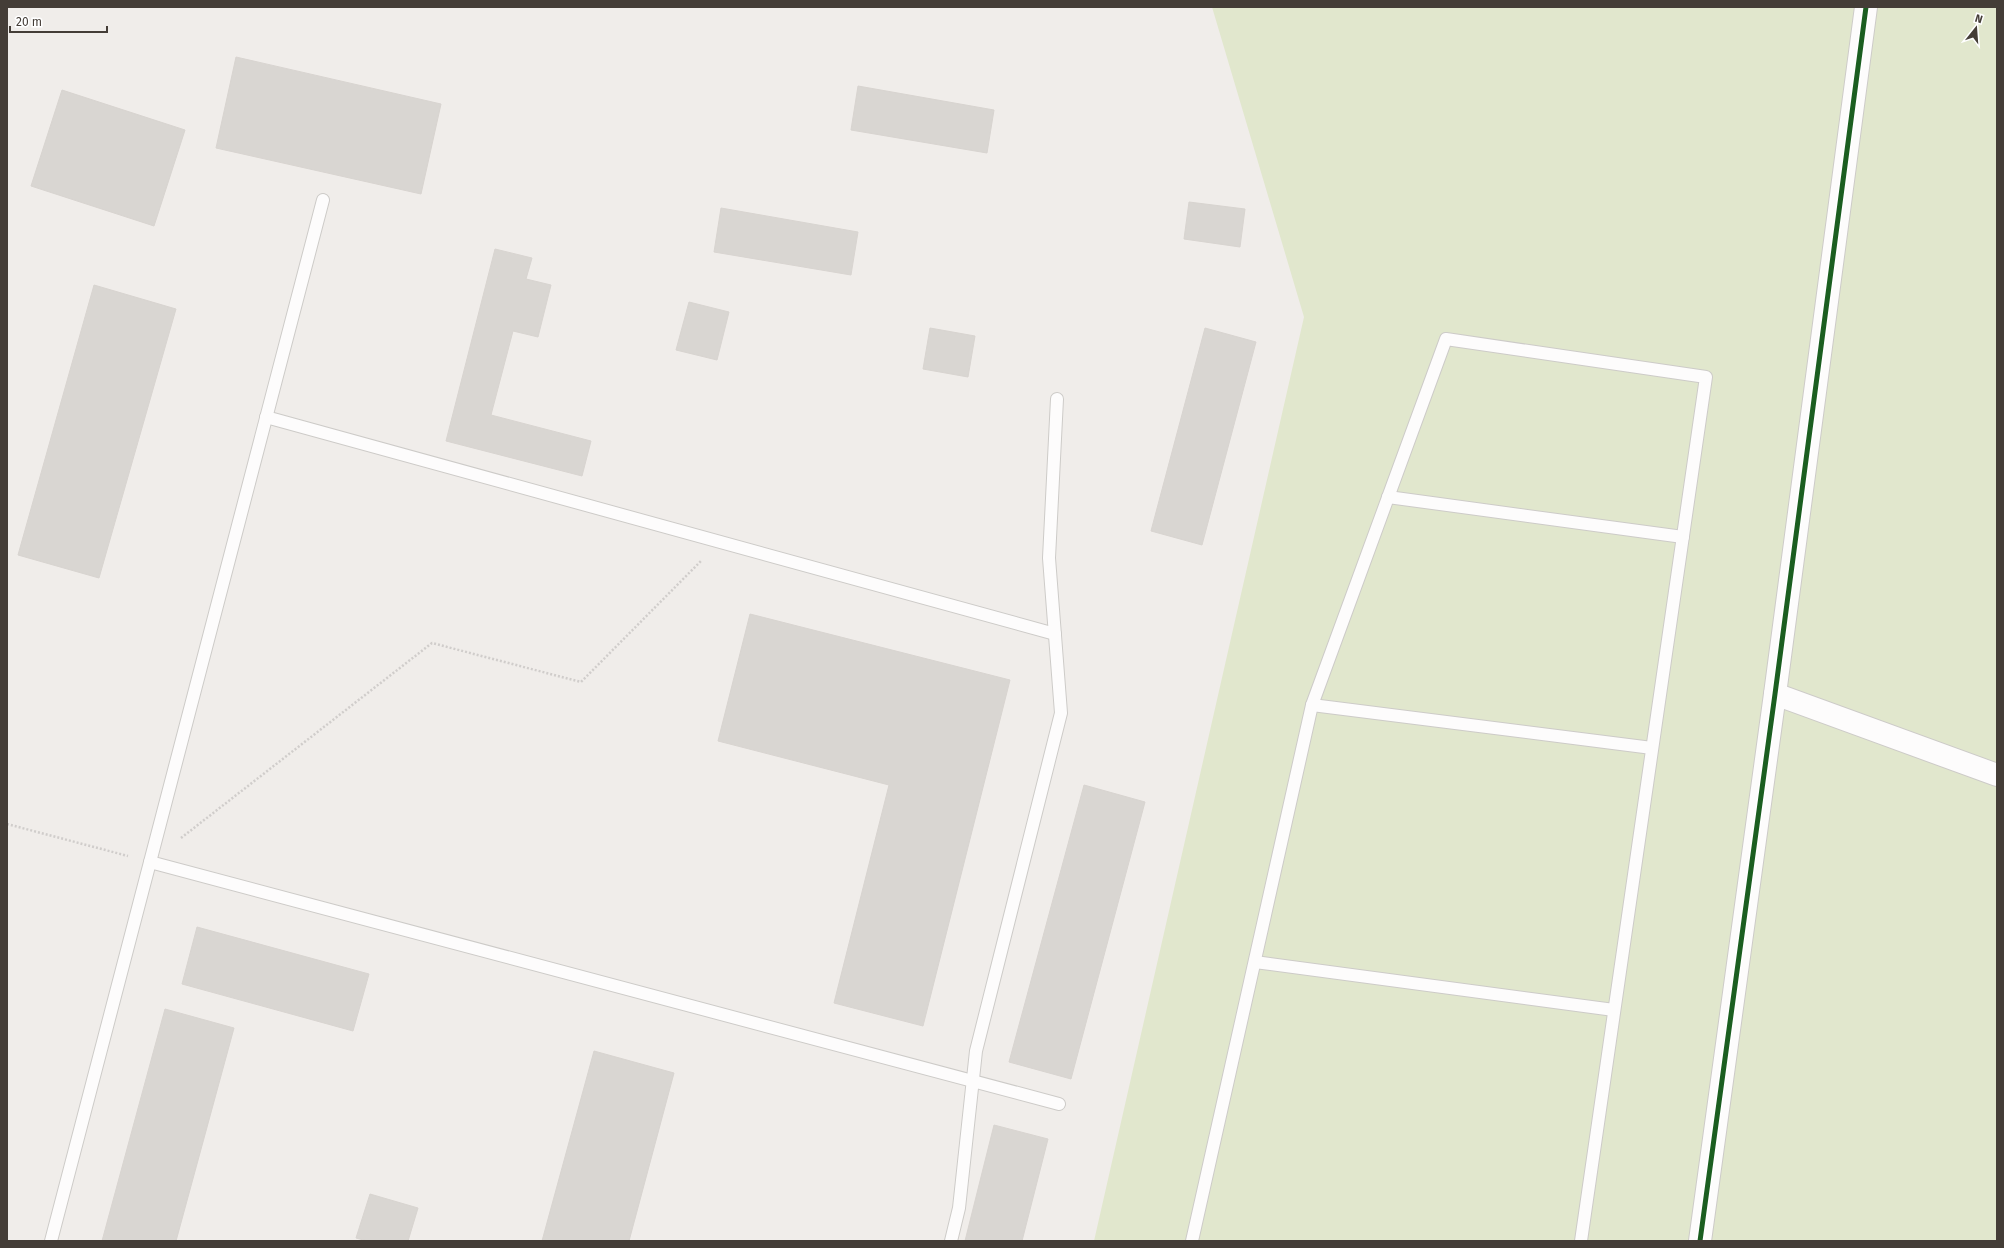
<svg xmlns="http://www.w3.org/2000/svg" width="2004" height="1248" viewBox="0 0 2004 1248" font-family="'Fira Sans',sans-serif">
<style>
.green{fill:#e1e7cd}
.building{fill:#d9d6d2;stroke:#d8d4d0}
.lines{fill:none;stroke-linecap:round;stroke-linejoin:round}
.service-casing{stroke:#cdcbc8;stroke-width:14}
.minor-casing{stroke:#cdcbc8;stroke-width:24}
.path{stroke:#d0cdcb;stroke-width:2.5;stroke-dasharray:2 2;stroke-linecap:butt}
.service{stroke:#fdfcfc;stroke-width:12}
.minor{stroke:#fdfcfc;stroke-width:22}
.cycleway-casing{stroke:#fff;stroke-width:8}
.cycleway{stroke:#1b5e20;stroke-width:5}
</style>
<rect width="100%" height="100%" fill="#f0edea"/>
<polygon class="green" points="1212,7 1997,7 1997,1241 1094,1241 1304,317"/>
<g class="building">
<polygon points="236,57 441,104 421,194 216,148"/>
<polygon points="858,86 994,110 987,153 851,130"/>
<polygon points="62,90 185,130 154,226 31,186"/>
<polygon points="1189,202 1245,209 1240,247 1184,239"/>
<polygon points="721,208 858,232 851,275 714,252"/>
<polygon points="495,249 532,258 526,279 551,285 538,337 513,331 491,415 591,441 582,476 446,441"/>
<polygon points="94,285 176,309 99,578 18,555"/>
<polygon points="689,302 729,312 717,360 676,350"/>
<polygon points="930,328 975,336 968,377 923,369"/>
<polygon points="1205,328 1256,342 1202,545 1151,531"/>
<polygon points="750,614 1010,680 923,1026 834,1003 889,785 718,741"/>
<polygon points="1084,785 1145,802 1071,1079 1009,1062"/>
<polygon points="197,927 369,974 353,1031 182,984"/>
<polygon points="165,1009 234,1028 176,1241 102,1241"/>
<polygon points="594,1051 674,1073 629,1241 542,1241"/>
<polygon points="994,1125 1048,1139 1022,1241 965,1241"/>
<polygon points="370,1194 418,1208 408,1241 367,1241 356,1238"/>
</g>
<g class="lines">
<g class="service-casing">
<g id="service">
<polyline points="266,417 1055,634"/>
<polyline points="1388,497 1683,537"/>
<polyline points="1312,705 1652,748"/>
<polyline points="150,862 1059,1104"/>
<polyline points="1255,962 1614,1010"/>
<polyline points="51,1241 323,200"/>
<polyline points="951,1241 959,1208 976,1051 1061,713 1049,558 1057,399"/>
<polyline points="1192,1241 1312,705 1446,339 1706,377 1581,1241"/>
</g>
</g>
<g class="minor-casing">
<g id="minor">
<polyline points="1775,694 1997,775"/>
<polyline points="1700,1241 1775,694 1866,7"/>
</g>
</g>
<g class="path">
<polyline points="7,824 128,856"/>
<polyline points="181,838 432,643 581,682 701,561"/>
</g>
<use href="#service" class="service"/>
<use href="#minor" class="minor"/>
<g class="cycleway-casing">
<polyline id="cycleway" points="1700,1241 1775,694 1866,7"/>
</g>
<use href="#cycleway" class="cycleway"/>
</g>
<rect width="2004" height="1248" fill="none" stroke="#443d37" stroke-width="16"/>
<g transform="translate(1976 28) rotate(17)" stroke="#ffffff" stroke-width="3" paint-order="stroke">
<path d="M0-3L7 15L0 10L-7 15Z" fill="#443d37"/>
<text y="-6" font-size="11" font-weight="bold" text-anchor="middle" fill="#443d37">N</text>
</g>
<path d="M10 26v6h97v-6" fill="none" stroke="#443d37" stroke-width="2"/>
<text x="16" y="26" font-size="12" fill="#443d37" stroke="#ffffff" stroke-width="3" paint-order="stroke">20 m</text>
</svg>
